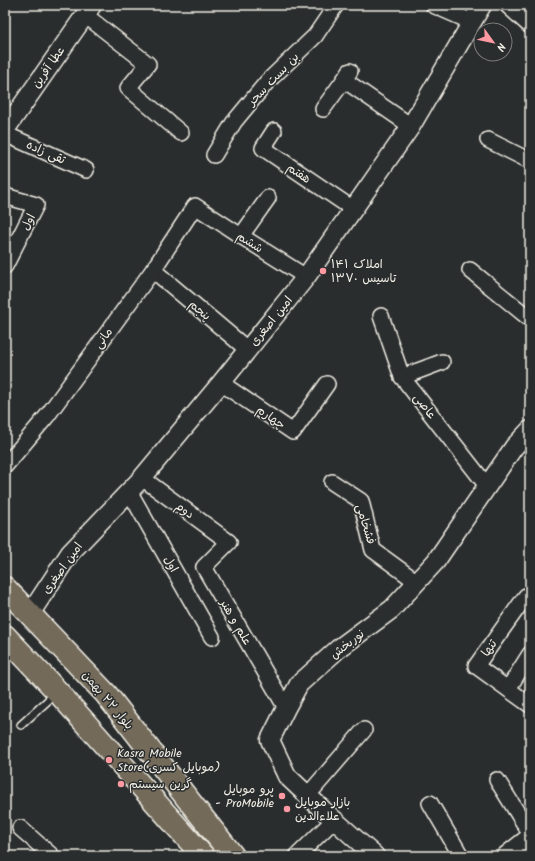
<svg xmlns="http://www.w3.org/2000/svg" width="535" height="861" viewBox="0 0 535 861" font-family="Kalam,'Playpen Sans Arabic',sans-serif">
<style>
.lines{fill:none;stroke-linecap:round;stroke-linejoin:round}
.service-casing{stroke:#f4f1e8;stroke-width:10}
.minor-casing{stroke:#f4f1e8;stroke-width:18}
.tertiary-casing{stroke:#f4f1e8;stroke-width:21}
.primary-casing{stroke:#f4f1e8;stroke-width:25}
.service{stroke:#2a2d2e;stroke-width:7}
.minor{stroke:#2a2d2e;stroke-width:15}
.tertiary{stroke:#2a2d2e;stroke-width:18}
.primary{stroke:#736b5a;stroke-width:22}
.poi-dot{fill:#ff9aa2;stroke:#2a2d2e;stroke-width:1.5}
.labels{text-anchor:middle;stroke-width:3;stroke-linejoin:round;paint-order:stroke}
.street-label{font-size:12px;fill:#f4f1e8;stroke:#2a2d2e}
.poi-label{font-size:12px;fill:#f4f1e8;stroke:#2a2d2e;text-anchor:start}
</style>
<rect width="100%" height="100%" fill="#2a2d2e"/>
<filter id="ink" filterUnits="userSpaceOnUse"><feTurbulence type="fractalNoise" baseFrequency=".025" numOctaves="2"/><feDisplacementMap in="SourceGraphic" scale="8" xChannelSelector="R" yChannelSelector="G"/><feConvolveMatrix kernelMatrix="1 2 1 2 8 2 1 2 1" color-interpolation-filters="sRGB"/></filter>
<g filter="url(#ink)">
<g class="lines">
<g class="service-casing">
<polyline id="service" points="21,725 56,693"/>
</g>
<g class="minor-casing">
<g id="minor">
<polyline points="433,5 472,22"/>
<polyline points="507,5 530,26"/>
<polyline points="85,15 148,64 128,88 181,133"/>
<polyline points="344,80 411,126"/>
<polyline points="323,109 344,80 350,71"/>
<polyline points="274,131 263,148 353,209"/>
<polyline points="5,134 86,170"/>
<polyline points="488,140 530,161"/>
<polyline points="214,155 234,122 267,82 315,36 336,5"/>
<polyline points="5,196 36,205 5,266"/>
<polyline points="241,236 268,198"/>
<polyline points="153,270 248,350"/>
<polyline points="470,270 530,319"/>
<polyline points="381,316 402,377 487,486"/>
<polyline points="402,377 442,362"/>
<polyline points="221,383 293,432 327,384"/>
<polyline points="5,466 47,416 153,270 195,206 241,236 306,277"/>
<polyline points="142,478 229,542 204,567 286,708"/>
<polyline points="332,482 361,501 373,550 417,582"/>
<polyline points="129,491 212,637"/>
<polyline points="526,596 476,666 530,705"/>
<polyline points="508,689 530,654"/>
<polyline points="497,780 530,833"/>
<polyline points="308,795 364,730"/>
<polyline points="430,803 461,856"/>
<polyline points="20,828 52,856"/>
<polyline points="297,856 334,820"/>
</g>
</g>
<g class="tertiary-casing">
<g id="tertiary">
<polyline points="5,130 92,5"/>
<polyline points="30,614 70,553 142,478 221,383 306,277 411,126 482,5"/>
<polyline points="375,856 323,810 287,776 270,740 286,708 299,684 338,649 392,609 436,561 514,447 530,430"/>
<polyline points="506,856 530,837"/>
</g>
</g>
<g class="primary-casing">
<g id="primary">
<polyline points="5,588 106,694 190,802 233,856"/>
<polyline points="5,636 57,691 203,856"/>
</g>
</g>
<use href="#service" class="service"/>
<use href="#minor" class="minor"/>
<use href="#tertiary" class="tertiary"/>
<use href="#primary" class="primary"/>
</g>
</g>
<g class="poi-dot">
<circle cx="323" cy="271" r="4"/>
<circle cx="109" cy="760" r="4"/>
<circle cx="121" cy="784" r="4"/>
<circle cx="282" cy="796" r="4"/>
<circle cx="287" cy="809" r="4"/>
</g>
<g class="labels">
<g class="street-label">
<text transform="translate(48 67) rotate(-55)" y="4">عطا آفرین</text>
<text transform="translate(273 79) rotate(-46)" y="4">بن بست سحر</text>
<text transform="translate(46 152) rotate(24)" y="4">تقی زاده</text>
<text transform="translate(299 173) rotate(34)" y="4">هفتم</text>
<text transform="translate(28 222) rotate(-63)" y="4">اول</text>
<text transform="translate(250 242) rotate(32)" y="4">ششم</text>
<text transform="translate(200 310) rotate(40)" y="4">پنجم</text>
<text transform="translate(271 321) rotate(-51)" y="4">امین اصغری</text>
<text transform="translate(103 338) rotate(-54)" y="4">مانی</text>
<text transform="translate(425 406) rotate(52)" y="4">عاصی</text>
<text transform="translate(271 417) rotate(35)" y="4">چهارم</text>
<text transform="translate(185 510) rotate(36)" y="4">دوم</text>
<text transform="translate(366 524) rotate(73)" y="4">فشخامی</text>
<text transform="translate(171 564) rotate(60)" y="4">اول</text>
<text transform="translate(62 568) rotate(-54)" y="4">امین اصغری</text>
<text transform="translate(236 622) rotate(60)" y="4">علم و هنر</text>
<text transform="translate(347 644) rotate(-38)" y="4">نوربخش</text>
<text transform="translate(489 648) rotate(-55)" y="4">تنها</text>
<text transform="translate(108 700) rotate(50)" y="4">بلوار ۲۲ بهمن</text>
</g>
<g class="poi-label">
<text x="331" y="268">املاک ۱۴۱<tspan x="331" dy="14">تاسیس ۱۳۷۰</tspan></text>
<text x="117" y="757">Kasra Mobile<tspan x="117" dy="14">Store(موبایل کسری)</tspan></text>
<text x="129" y="788">گرین سیستم</text>
<text x="274" y="793" text-anchor="end">پرو موبایل<tspan x="274" dy="14">- ProMobile</tspan></text>
<text x="295" y="806">بازار موبایل<tspan x="295" dy="14">علاءالدین</tspan></text>
</g>
</g>
<rect width="535" height="861" fill="none" stroke="#2a2d2e" stroke-width="20"/>
<rect x="10" y="10" width="515" height="841" fill="none" stroke="#f4f1e8" stroke-width="1.5" filter="url(#ink)"/>
<g transform="translate(493 42) rotate(123)"><circle r="19" fill="#2a2d2e" stroke="#7b7b78"/>
<path d="M0-3L7 15L0 10L-7 15Z" fill="#ff9aa2"/>
<text y="-6" font-size="11" font-weight="bold" text-anchor="middle" fill="#f4f1e8">N</text>
</g>
</svg>
